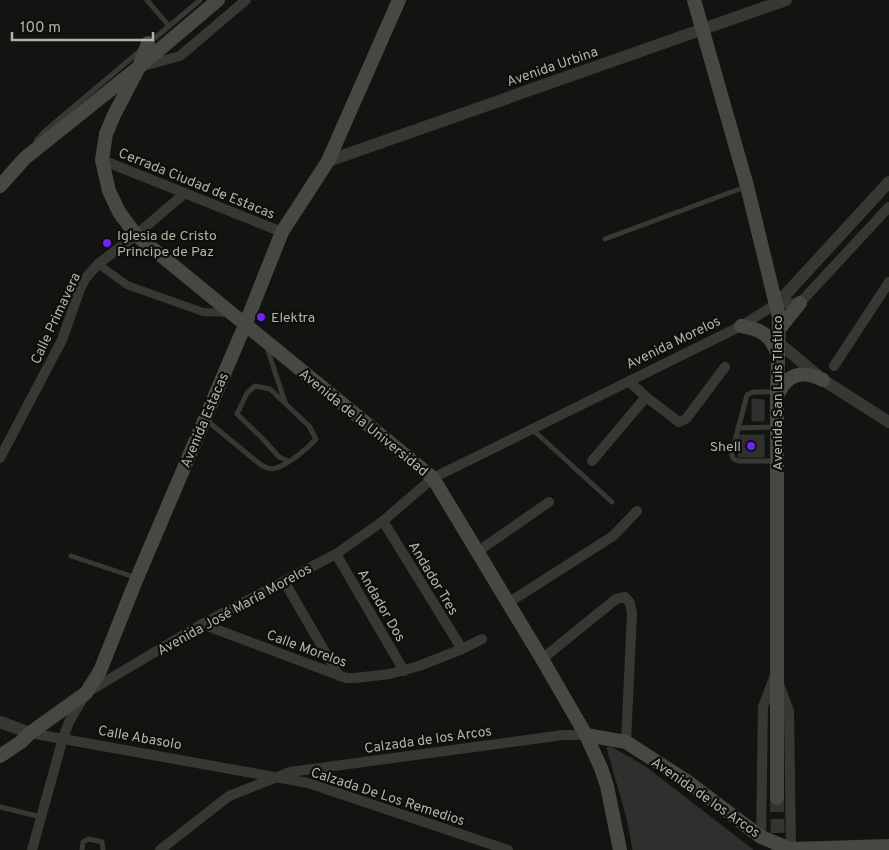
<svg xmlns="http://www.w3.org/2000/svg" width="889" height="850" viewBox="0 0 889 850" font-family="Overpass,sans-serif">
<style>
.building{fill:#2e302d;stroke:#2d302c}
.lines{fill:none;stroke-linecap:round;stroke-linejoin:round}
.secondary-tunnel{stroke:#32342f;stroke-width:14;stroke-dasharray:14 7;stroke-linecap:butt}
.service{stroke:#363933;stroke-width:5}
.pedestrian{stroke:#363933;stroke-width:8}
.minor{stroke:#363933;stroke-width:10}
.tertiary{stroke:#363933;stroke-width:12}
.secondary{stroke:#454941;stroke-width:14}
.poi-dot{fill:#7120fe;stroke:#0e0f0d;stroke-width:2}
.labels{text-anchor:middle;stroke-width:4.5;stroke-linejoin:round;paint-order:stroke}
.street-label{font-size:14px;fill:#aeb5a3;stroke:#0e0f0d}
.poi-label{font-size:14px;fill:#aeb5a3;stroke:#0e0f0d;text-anchor:start}
</style>
<rect width="100%" height="100%" fill="#131412"/>
<g class="building">
<polygon points="752,399 764,400 764,421 752,421"/>
<rect x="738" y="435" width="26" height="22"/>
<polygon points="611,747 646,767 753,850 633,850 627,818 607,748"/>
</g>
<g class="lines">
<polyline class="secondary-tunnel" points="777,798 778,850"/>
<g class="service">
<polyline points="147,0 169,26"/>
<polyline points="149,43 200,0"/>
<polyline points="36,141 45,131 141,50"/>
<polyline points="605,239 745,187"/>
<polyline points="267,348 285,402"/>
<path d="M776,392h-23l-6,3 -15,57c0,6 1,8 7,9h37"/>
<path d="M205,419l56,46c5,3 10,5 15,3 13,-4 31,-19 40,-29l-7,-13 -39,-37 -15,-3 -8,7 -10,21 26,25 16,18 9,4"/>
<polyline points="738,428 776,427"/>
<polyline points="533,430 612,502"/>
<polyline points="71,556 137,578"/>
<polyline points="0,807 41,817"/>
<polyline points="82,850 83,842 89,839 102,842 103,850"/>
</g>
<polyline class="pedestrian" points="98,264 127,285 203,312 229,313"/>
<g class="minor">
<polyline points="143,66 180,56 246,0"/>
<polyline points="102,160 282,232"/>
<polyline points="834,366 889,282"/>
<polyline points="629,381 646,397 679,422 686,419 725,367"/>
<polyline points="0,458 62,340 80,289 85,279 98,264 136,235 185,193"/>
<polyline points="592,461 646,397"/>
<polyline points="383,521 462,649"/>
<polyline points="477,552 549,502"/>
<polyline points="336,554 404,671"/>
<polyline points="284,581 339,676"/>
<polyline points="508,603 613,536 637,511"/>
<polyline points="202,624 346,678 355,678 390,674 419,666 462,649 482,639"/>
<polyline points="542,659 616,599 625,597 630,603 632,613 626,742"/>
<polyline points="779,684 789,711 791,849"/>
<polyline points="30,733 308,783 508,850"/>
<polyline points="761,837 763,707 775,675"/>
<polyline points="32,850 63,738 69,722 86,693 202,624 336,554 383,521 433,478 741,326 776,304 800,303 889,207"/>
<polyline points="160,850 229,796 290,772 563,735 586,735"/>
</g>
<g class="tertiary">
<polyline points="328,161 786,0"/>
<polyline points="776,304 786,294 889,182"/>
<polyline points="779,343 823,380 889,422"/>
<polyline points="0,722 30,733"/>
</g>
<g class="secondary">
<polyline points="694,0 747,186 779,317 777,397 777,798"/>
<polyline points="148,43 139,67 114,115 106,134 102,160 109,191 119,212 136,235 433,478 542,659 586,735 601,768 607,786 620,850"/>
<polyline points="0,186 25,158 139,67 218,0"/>
<path d="M741,326c21,3 29,9 37,29"/>
<polyline points="780,328 800,303"/>
<path d="M778,394c9,-21 26,-24 45,-14"/>
<polyline points="586,735 626,742 688,782 761,837 791,849 889,846"/>
<polyline points="0,756 21,742 30,733 86,693 100,671 137,578 245,325 282,232 328,161 399,0"/>
</g>
</g>
<g class="poi-dot">
<circle cx="107" cy="243" r="5"/>
<circle cx="261" cy="317" r="5"/>
<circle cx="751" cy="446" r="5"/>
</g>
<g class="labels">
<g class="street-label">
<text transform="translate(552 66) rotate(-19)" y="5">Avenida Urbina</text>
<text transform="translate(197 183) rotate(22)" y="5">Cerrada Ciudad de Estacas</text>
<text transform="translate(55 318) rotate(-65)" y="5">Calle Primavera</text>
<text transform="translate(673 342) rotate(-26)" y="5">Avenida Morelos</text>
<text transform="translate(777 393) rotate(-90)" y="5">Avenida San Luis Tlatilco</text>
<text transform="translate(204 420) rotate(-67)" y="5">Avenida Estacas</text>
<text transform="translate(364 422) rotate(39)" y="5">Avenida de la Universidad</text>
<text transform="translate(434 578) rotate(59)" y="5">Andador Tres</text>
<text transform="translate(382 605) rotate(60)" y="5">Andador Dos</text>
<text transform="translate(234 609) rotate(-29)" y="5">Avenida José María Morelos</text>
<text transform="translate(307 648) rotate(20)" y="5">Calle Morelos</text>
<text transform="translate(140 737) rotate(10)" y="5">Calle Abasolo</text>
<text transform="translate(428 739) rotate(-8)" y="5">Calzada de los Arcos</text>
<text transform="translate(388 796) rotate(18)" y="5">Calzada De Los Remedios</text>
<text transform="translate(706 797) rotate(35)" y="5">Avenida de los Arcos</text>
</g>
<g class="poi-label">
<text x="117" y="240">Iglesia de Cristo<tspan x="117" dy="16">Principe de Paz</tspan></text>
<text x="271" y="322">Elektra</text>
<text x="741" y="451" text-anchor="end">Shell</text>
</g>
</g>
<path d="M12 32v8h141v-8" fill="none" stroke="#aeb5a3" stroke-width="2.5"/>
<text x="20" y="32" font-size="15" fill="#aeb5a3" stroke="#0e0f0d" stroke-width="4" paint-order="stroke">100 m</text>
</svg>
